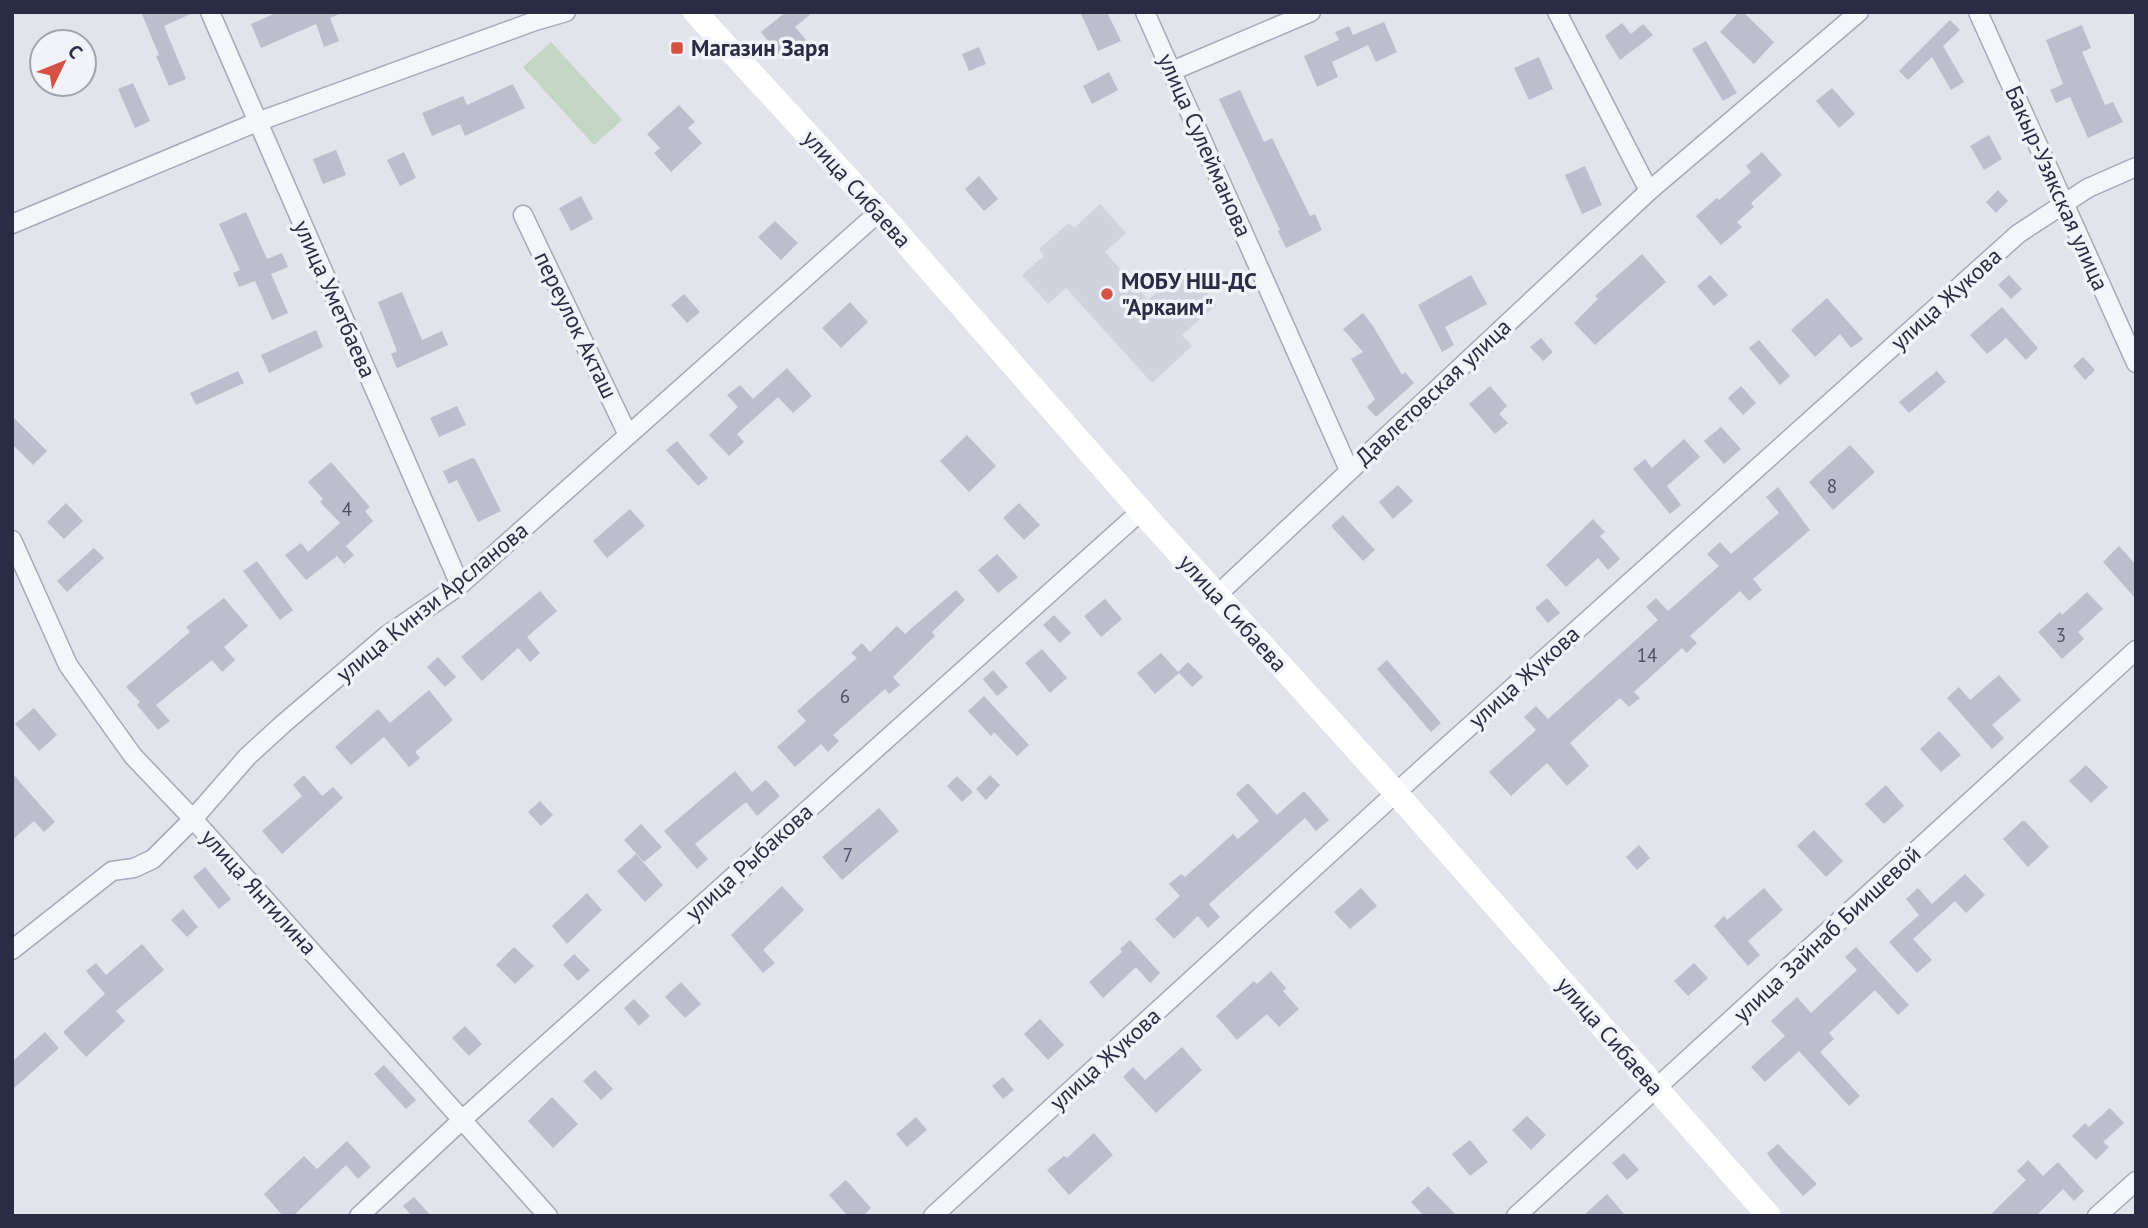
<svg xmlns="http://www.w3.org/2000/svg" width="2148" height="1228" viewBox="0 0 2148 1228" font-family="'PT Sans',sans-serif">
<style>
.built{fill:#d0d2dd}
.green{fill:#c3d5c3}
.building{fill:#bcbecb}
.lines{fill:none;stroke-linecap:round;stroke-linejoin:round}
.minor-casing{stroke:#a7a8b6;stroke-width:21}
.minor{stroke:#f5f6f9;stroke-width:18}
.secondary{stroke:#fff;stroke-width:24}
.poi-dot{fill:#d55143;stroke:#f2f3f8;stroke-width:2.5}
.labels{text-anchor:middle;stroke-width:7;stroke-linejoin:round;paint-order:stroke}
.number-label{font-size:19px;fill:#4e5066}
.poi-label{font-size:23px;font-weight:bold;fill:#292c44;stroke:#f2f3f8;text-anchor:start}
.street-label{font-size:23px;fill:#292c44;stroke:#f2f3f8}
</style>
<rect width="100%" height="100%" fill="#e2e3eb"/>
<polygon class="built" points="1100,204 1126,233 1105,252 1148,300 1185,268 1217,304 1182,335 1192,346 1152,383 1066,288 1048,304 1022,275 1044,256 1039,249 1069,223 1074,228"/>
<polygon class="green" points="551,42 622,120 594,145 523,67"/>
<g class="building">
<polygon points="141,12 195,12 164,26 186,79 169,86 156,56 159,55"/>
<polygon points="278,12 344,12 330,18 339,41 324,47 316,24 261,48 251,24"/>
<polygon points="786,12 813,12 795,27 807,41 783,60 761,32"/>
<polygon points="1080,12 1107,12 1121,41 1098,51"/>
<polygon points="1739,12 1743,12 1774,42 1754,64 1720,32"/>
<polygon points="1950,20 1960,30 1943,46 1964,82 1951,90 1932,57 1908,80 1899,71"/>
<polygon points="1384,22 1397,52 1376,62 1368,45 1332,62 1338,77 1317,87 1304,56 1339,40 1335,32 1349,26 1353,35"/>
<polygon points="1622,23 1631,34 1643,24 1653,35 1620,60 1605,36"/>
<polygon points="2082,25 2091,48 2082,52 2105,105 2113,102 2123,122 2088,138 2070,97 2056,103 2050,90 2063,84 2046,40"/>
<polygon points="1706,41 1737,93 1723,101 1692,49"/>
<polygon points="979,47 986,64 969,71 962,54"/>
<polygon points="1539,57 1553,89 1529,100 1514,68"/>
<polygon points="1109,72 1118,90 1092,104 1083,86"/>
<polygon points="133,83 150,121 135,128 118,89"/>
<polygon points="513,84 525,108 465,136 460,124 432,136 422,113 463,96 467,105"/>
<polygon points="1832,88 1855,114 1839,128 1816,101"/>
<polygon points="1240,90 1264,142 1272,138 1310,216 1315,214 1322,230 1286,248 1278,231 1280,230 1219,99"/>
<polygon points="679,105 695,122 688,128 702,143 671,172 654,153 660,148 647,134"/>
<polygon points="1989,135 2002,159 1984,170 1970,146"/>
<polygon points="336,150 346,175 323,184 313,159"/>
<polygon points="404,152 416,178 400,186 387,160"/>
<polygon points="1762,152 1782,175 1751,203 1754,207 1737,222 1742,227 1721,245 1696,216 1717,198 1719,200 1751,172 1746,166"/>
<polygon points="1585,166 1602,205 1582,214 1565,175"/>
<polygon points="979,176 998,199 984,211 965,189"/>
<polygon points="1998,190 2008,201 1996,213 1986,202"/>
<polygon points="581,196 593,219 571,231 559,208"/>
<polygon points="246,212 267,259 282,253 288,267 271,274 288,313 272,320 255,281 239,287 233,273 240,270 219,224"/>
<polygon points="775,221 798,243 781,260 758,237"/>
<polygon points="1642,254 1666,282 1595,345 1574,323 1598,299 1595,296"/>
<polygon points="1471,275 1487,304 1445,327 1454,345 1442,352 1418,305"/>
<polygon points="1710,275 1728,295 1714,306 1697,286"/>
<polygon points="2009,275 2022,289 2011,299 1998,285"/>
<polygon points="402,292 422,340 442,331 448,345 397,368 391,354 397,351 378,302"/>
<polygon points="684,294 700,312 687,323 671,305"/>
<polygon points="1827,298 1863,339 1851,348 1840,334 1815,357 1791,330"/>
<polygon points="850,302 868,322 841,348 822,328"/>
<polygon points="2002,307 2038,348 2026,360 2006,338 1987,354 1970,335"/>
<polygon points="1363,313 1373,326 1402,375 1405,372 1414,383 1376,417 1367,407 1375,399 1351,359 1363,352 1343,329"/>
<polygon points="316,330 323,347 269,373 261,355"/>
<polygon points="1541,338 1553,352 1543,361 1530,347"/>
<polygon points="1759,340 1790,376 1780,385 1749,348"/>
<polygon points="2083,357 2095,370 2085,380 2073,366"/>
<polygon points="787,368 812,396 793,413 778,397 737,434 744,442 729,456 709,435 738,407 727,395 740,385 753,399"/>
<polygon points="238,371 244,383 196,405 190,393"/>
<polygon points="1937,371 1946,382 1909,413 1899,402"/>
<polygon points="1490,386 1507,406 1499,414 1508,423 1495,434 1469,404"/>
<polygon points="1741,386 1756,403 1743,415 1728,398"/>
<polygon points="457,406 466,425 439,437 430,418"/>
<polygon points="12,416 47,451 33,465 12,444"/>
<polygon points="1721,427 1741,449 1724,464 1704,441"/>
<polygon points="967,435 996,466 969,492 940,461"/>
<polygon points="1684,439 1700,457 1667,486 1681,505 1670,514 1633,469 1645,459 1652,468"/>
<polygon points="677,441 708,478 698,486 666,450"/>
<polygon points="1850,445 1875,472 1833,510 1809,482"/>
<polygon points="472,458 475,459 501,511 478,522 457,480 449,484 443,471"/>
<polygon points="331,462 370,507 365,511 373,521 346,546 354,555 344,564 337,556 306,580 285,555 301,543 308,552 340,523 320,502 323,499 308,482"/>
<polygon points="1398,485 1413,501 1393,519 1379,502"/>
<polygon points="1778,487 1810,530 1753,579 1762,590 1749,601 1740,591 1690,636 1697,643 1687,653 1682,648 1634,692 1640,698 1629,707 1620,698 1570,743 1589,766 1567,786 1547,763 1511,796 1489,772 1536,730 1524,717 1536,706 1548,719 1658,620 1646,607 1656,598 1668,611 1719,566 1707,554 1720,542 1731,554 1779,513 1766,497"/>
<polygon points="66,503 83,521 64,539 47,522"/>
<polygon points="1019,503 1040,525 1024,540 1003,518"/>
<polygon points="630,509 645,526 607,558 593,541"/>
<polygon points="1343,515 1375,550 1363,561 1331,526"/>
<polygon points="1593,519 1605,532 1600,536 1620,559 1608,570 1598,558 1566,587 1546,565"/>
<polygon points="2119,546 2136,565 2136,599 2103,562"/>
<polygon points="94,548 104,558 67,592 57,581"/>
<polygon points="997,554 1018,577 998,593 978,570"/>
<polygon points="257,561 293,610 280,620 243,571"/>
<polygon points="956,590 965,600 932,632 935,636 893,677 900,685 889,694 885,689 833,735 839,741 828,752 821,744 795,767 777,747 806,721 797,711 857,658 851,653 862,643 870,652 897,626 905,634"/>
<polygon points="540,591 557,611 527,637 540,653 530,662 518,648 482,681 461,657"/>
<polygon points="2087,592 2103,609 2078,632 2084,639 2062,659 2038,632 2060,612 2062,615"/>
<polygon points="224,598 248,626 224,647 235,660 222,672 212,660 156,705 170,721 158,730 137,705 140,702 126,687 190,632 186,627"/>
<polygon points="1547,598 1560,613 1548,623 1535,608"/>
<polygon points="1105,599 1122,619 1101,637 1084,616"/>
<polygon points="1054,615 1071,633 1060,643 1043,625"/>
<polygon points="1042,649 1067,678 1050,693 1025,663"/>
<polygon points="1161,653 1178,672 1188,662 1203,677 1192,687 1179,673 1155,694 1137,673"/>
<polygon points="438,657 456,677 445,687 427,667"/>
<polygon points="1387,660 1441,723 1431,732 1377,669"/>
<polygon points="993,670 1008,687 997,696 983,679"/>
<polygon points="1999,675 2021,700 1992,725 2004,738 1992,749 1947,698 1959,687 1970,700"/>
<polygon points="429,690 453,720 415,752 420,758 409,767 384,737 351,765 335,747 378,709 390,723"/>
<polygon points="984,696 1029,745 1017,756 994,732 991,736 968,711"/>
<polygon points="34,708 57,735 39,751 15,724"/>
<polygon points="1939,731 1961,755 1941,772 1920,749"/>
<polygon points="2086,765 2108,787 2091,803 2069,781"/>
<polygon points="735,771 752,792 766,780 780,796 757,816 746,802 695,844 708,859 697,869 664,831"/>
<polygon points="12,773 55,822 44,832 34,821 12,840"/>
<polygon points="304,775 322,796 333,787 343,798 282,854 262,831 302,796 293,785"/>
<polygon points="990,775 1000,785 986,800 976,789"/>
<polygon points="957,776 973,792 962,802 947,786"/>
<polygon points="1248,783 1277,815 1304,791 1329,820 1316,831 1305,818 1209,904 1220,917 1208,928 1198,916 1174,939 1155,919 1180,896 1169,884 1181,874 1185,877 1233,834 1238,839 1259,821 1236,794"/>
<polygon points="1886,785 1904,806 1884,824 1865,804"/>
<polygon points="540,801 553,815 541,826 528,812"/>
<polygon points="879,808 899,831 842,880 822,857"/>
<polygon points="2022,821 2025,821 2049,847 2028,867 2003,839"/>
<polygon points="641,824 662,847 644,862 624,840"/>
<polygon points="1814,830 1843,861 1826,877 1797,846"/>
<polygon points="1639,845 1650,858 1637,870 1626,857"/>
<polygon points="636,854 663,885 645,902 617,871"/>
<polygon points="205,867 231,899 219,909 193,877"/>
<polygon points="1965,874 1985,895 1966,913 1955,901 1913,939 1932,960 1917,973 1889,942 1919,915 1906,899 1918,888 1932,904"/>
<polygon points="782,886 804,910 763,950 775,963 763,973 731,935"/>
<polygon points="1361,888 1377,906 1350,929 1334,912"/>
<polygon points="1764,888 1783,910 1748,941 1760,955 1748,966 1714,926 1724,916 1727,920"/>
<polygon points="587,893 602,910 567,944 552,926"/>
<polygon points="183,909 198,927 187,937 171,920"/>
<polygon points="1130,940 1160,973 1150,983 1136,967 1103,998 1089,982 1122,952 1120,949"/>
<polygon points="142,944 164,970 116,1011 125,1021 86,1057 63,1032 105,994 86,971 96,963 106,975"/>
<polygon points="514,947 534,966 515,984 496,965"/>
<polygon points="1856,947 1909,1005 1898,1015 1875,990 1829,1033 1834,1039 1820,1052 1860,1096 1849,1106 1799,1051 1765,1082 1751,1067 1785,1036 1771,1021 1797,997 1811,1013 1857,970 1845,957"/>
<polygon points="574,954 590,970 578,981 563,965"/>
<polygon points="1694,963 1708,978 1688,996 1674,981"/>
<polygon points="1271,971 1286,988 1283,991 1299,1009 1279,1027 1267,1014 1237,1040 1216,1016 1254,981 1257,984"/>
<polygon points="681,982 701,1004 685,1018 665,997"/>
<polygon points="634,999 650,1016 639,1026 624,1008"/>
<polygon points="1040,1019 1064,1045 1048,1060 1024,1034"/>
<polygon points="465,1026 482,1044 469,1056 452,1038"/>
<polygon points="45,1032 59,1048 12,1090 12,1062"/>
<polygon points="1182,1047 1202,1070 1156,1113 1123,1077 1133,1067 1145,1080"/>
<polygon points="384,1065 416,1100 406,1109 374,1074"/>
<polygon points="595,1070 613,1089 601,1100 583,1081"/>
<polygon points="1003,1077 1014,1090 1003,1099 992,1086"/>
<polygon points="552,1097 578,1124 553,1148 528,1121"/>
<polygon points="2110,1108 2124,1123 2103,1142 2109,1147 2096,1160 2072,1136 2085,1123 2089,1127"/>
<polygon points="1527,1116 1546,1135 1531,1150 1512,1130"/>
<polygon points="916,1117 927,1130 907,1147 896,1134"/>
<polygon points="1094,1133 1113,1155 1069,1195 1047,1170 1064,1156 1067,1158"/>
<polygon points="1470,1140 1488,1162 1470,1176 1452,1154"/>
<polygon points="347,1141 371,1167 358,1179 346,1165 293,1216 283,1216 264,1194 304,1156 317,1169"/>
<polygon points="1778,1144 1817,1184 1803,1196 1773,1162 1767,1153"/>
<polygon points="1624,1153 1639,1170 1627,1180 1612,1163"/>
<polygon points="2028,1160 2043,1176 2058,1162 2084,1191 2074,1201 2063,1189 2036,1216 1989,1216 2026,1180 2017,1171"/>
<polygon points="846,1180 871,1208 863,1216 848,1216 829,1195"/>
<polygon points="1428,1186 1457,1216 1424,1216 1411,1202"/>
<polygon points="1607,1194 1626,1216 1583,1216"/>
<polygon points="414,1197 431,1216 412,1216 403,1206"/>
</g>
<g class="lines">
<g class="minor-casing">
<g id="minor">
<polyline points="210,12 460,585"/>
<polyline points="1145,12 1349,470"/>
<polyline points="1557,12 1649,191"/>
<polyline points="1978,12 2136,363"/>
<polyline points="1172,71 1311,12"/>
<polyline points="523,215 628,435"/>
<polyline points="12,224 257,122 535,21 566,12"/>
<polyline points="12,540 68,665 133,756 193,819 548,1216"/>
<polyline points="1217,595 1649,191 1859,12"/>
<polyline points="12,950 112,871 134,868 153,859 193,819 247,757 283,724 386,636 460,585 879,212"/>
<polyline points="359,1216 463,1119 1141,511"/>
<polyline points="933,1216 1422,769 2018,234 2088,188 2136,167"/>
<polyline points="1516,1216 2136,650"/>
<polyline points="2097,1216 2136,1181"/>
</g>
</g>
<use href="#minor" class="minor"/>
<polyline class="secondary" points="695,12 879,212 1141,511 1396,793 1769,1216"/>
</g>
<g class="poi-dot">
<rect x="670" y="41" width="14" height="14" rx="3.5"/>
<circle cx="1107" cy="294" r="7"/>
</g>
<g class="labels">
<g class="number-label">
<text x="1832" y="493">8</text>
<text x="347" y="516">4</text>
<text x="2061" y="642">3</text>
<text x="1647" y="662">14</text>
<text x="845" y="703">6</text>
<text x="848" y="862">7</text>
</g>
<g class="poi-label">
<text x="691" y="56">Магазин Заря</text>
<text x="1121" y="289">МОБУ НШ-ДС<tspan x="1121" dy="26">"Аркаим"</tspan></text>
</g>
<g class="street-label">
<text transform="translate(1205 145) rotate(66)" y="8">улица Сулейманова</text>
<text transform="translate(2057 188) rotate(66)" y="8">Бакыр-Узякская улица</text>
<text transform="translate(857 189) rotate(48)" y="8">улица Сибаева</text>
<text transform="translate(335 299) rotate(66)" y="8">улица Уметбаева</text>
<text transform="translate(1946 299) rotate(-42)" y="8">улица Жукова</text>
<text transform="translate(576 325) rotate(64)" y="8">переулок Акташ</text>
<text transform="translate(1433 392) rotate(-43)" y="8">Давлетовская улица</text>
<text transform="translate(432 602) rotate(-39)" y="8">улица Кинзи Арсланова</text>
<text transform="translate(1233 613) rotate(48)" y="8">улица Сибаева</text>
<text transform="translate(1524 677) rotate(-42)" y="8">улица Жукова</text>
<text transform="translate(749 862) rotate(-42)" y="8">улица Рыбакова</text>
<text transform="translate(259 892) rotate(48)" y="8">улица Янтилина</text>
<text transform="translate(1827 934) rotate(-43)" y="8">улица Зайнаб Биишевой</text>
<text transform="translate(1610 1036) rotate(49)" y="8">улица Сибаева</text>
<text transform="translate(1105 1059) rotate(-42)" y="8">улица Жукова</text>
</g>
</g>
<rect width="2148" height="1228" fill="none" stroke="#292c44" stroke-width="28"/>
<g transform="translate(63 63) rotate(47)"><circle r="33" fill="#f2f3f8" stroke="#a2a3b0" stroke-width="2"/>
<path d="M0-5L12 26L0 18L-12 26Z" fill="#d55143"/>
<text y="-10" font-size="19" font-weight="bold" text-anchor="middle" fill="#292c44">С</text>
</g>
</svg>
